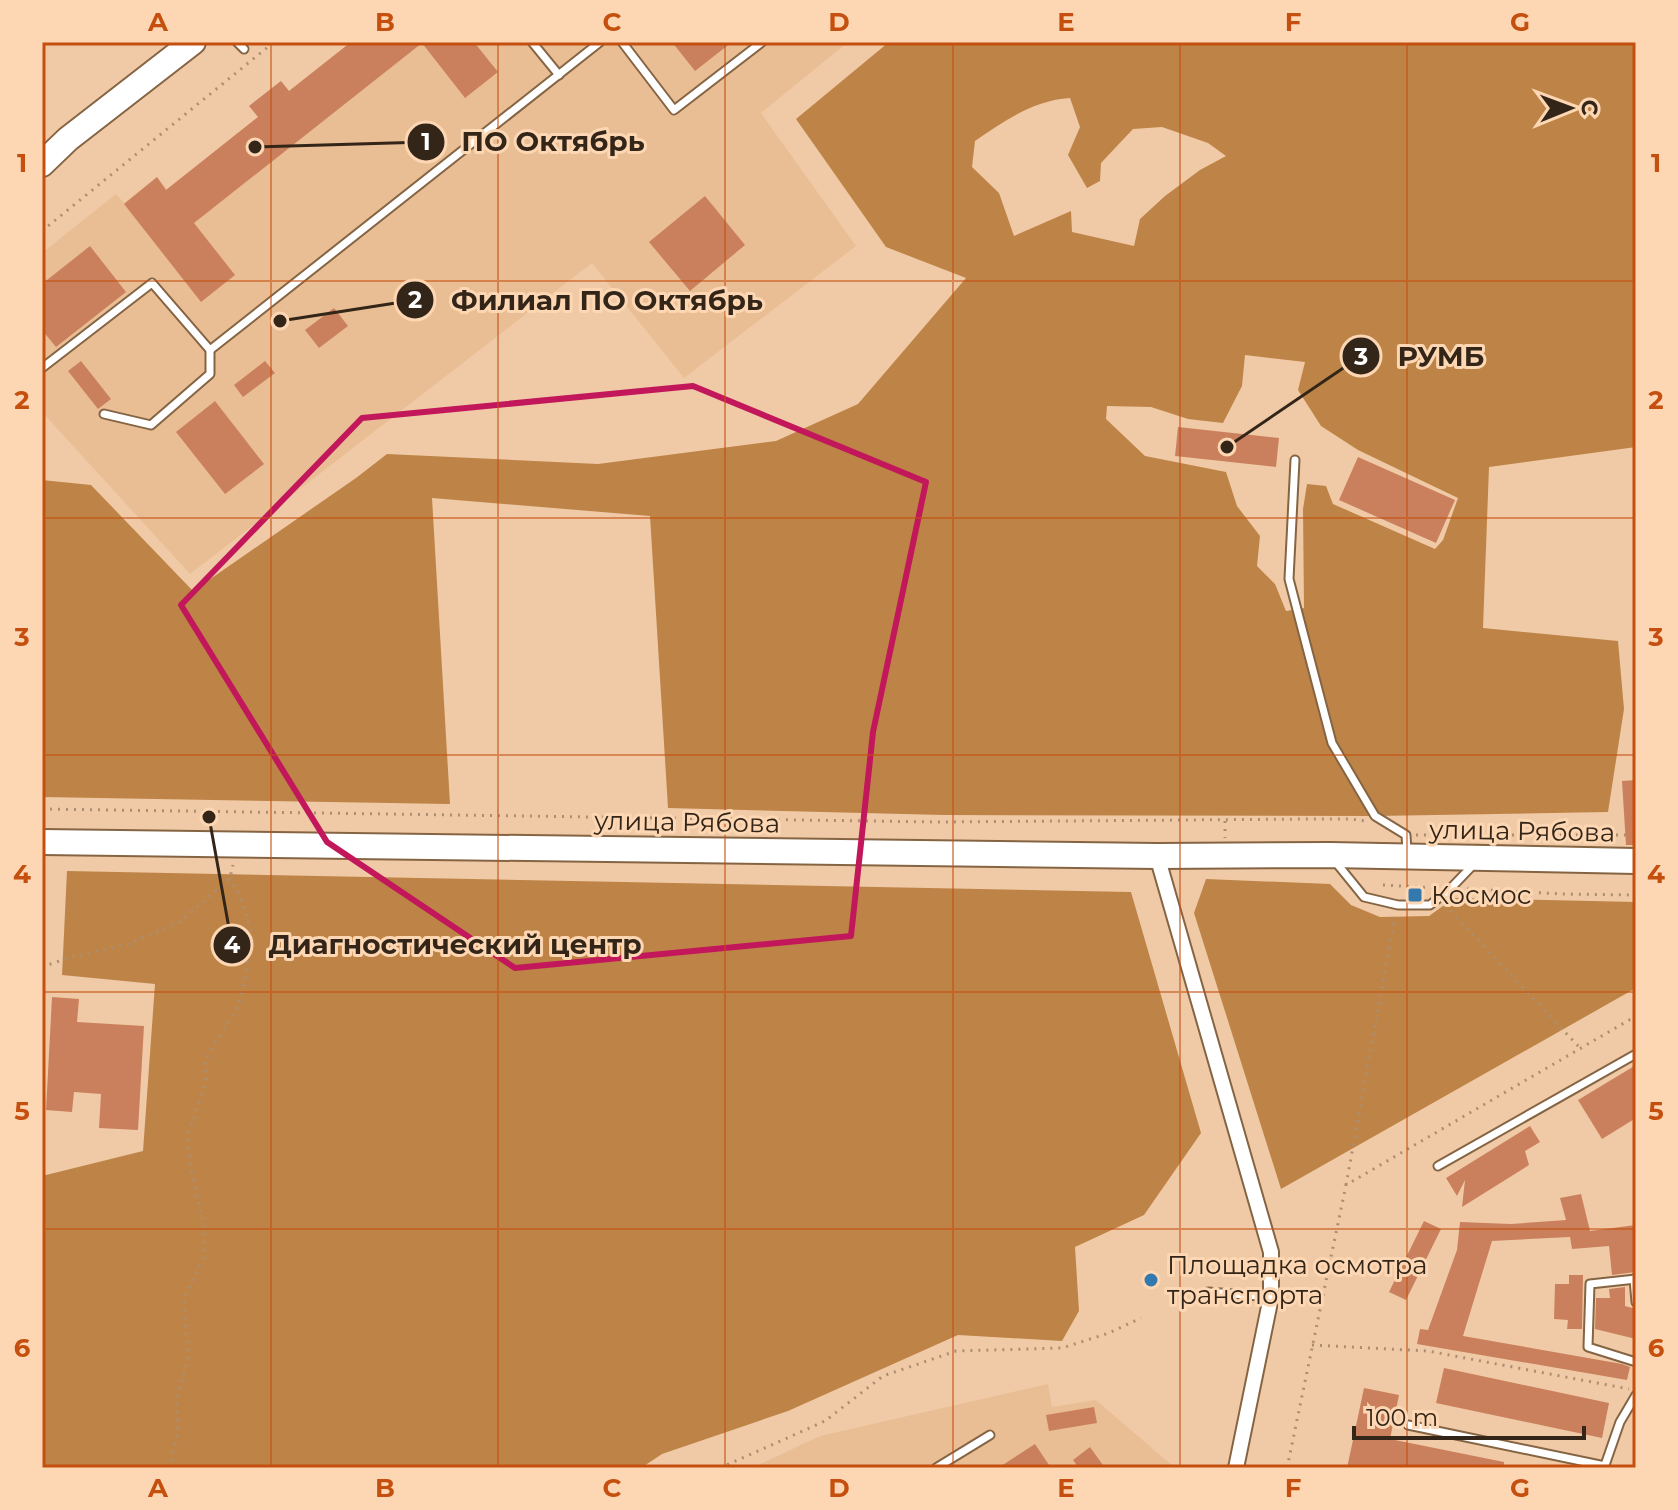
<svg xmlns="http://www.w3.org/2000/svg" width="1678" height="1510" viewBox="0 0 1678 1510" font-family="Montserrat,sans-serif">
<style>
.built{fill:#e9be95}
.forest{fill:#be8447;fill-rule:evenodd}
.building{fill:#cb805d}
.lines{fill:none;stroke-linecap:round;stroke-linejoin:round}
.lane-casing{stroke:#856443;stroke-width:11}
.street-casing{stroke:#856443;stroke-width:18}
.primary-casing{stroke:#856443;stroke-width:28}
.path{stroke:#ab8e72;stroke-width:3;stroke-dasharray:2 6;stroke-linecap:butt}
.lane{stroke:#fff;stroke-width:7}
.street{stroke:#fff;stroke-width:14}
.primary{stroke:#fff;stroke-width:24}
.marked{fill:none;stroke:#c2185b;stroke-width:6;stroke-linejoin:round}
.grid{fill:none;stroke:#c44f0e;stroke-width:2;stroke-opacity:0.55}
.poi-dot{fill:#3479ae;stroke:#fdd7b3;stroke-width:3}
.labels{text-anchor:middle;stroke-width:6;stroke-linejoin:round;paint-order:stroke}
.street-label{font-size:26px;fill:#332517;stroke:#fdd7b3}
.poi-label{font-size:26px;fill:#332517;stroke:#fdd7b3;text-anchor:start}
.leader{fill:none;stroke:#332517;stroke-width:3}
.callout-dot{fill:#332517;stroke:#fdd7b3;stroke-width:3}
.mark-label{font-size:24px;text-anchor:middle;font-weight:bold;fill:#fff}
.callout-label{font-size:28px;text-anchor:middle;font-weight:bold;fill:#332517;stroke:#fdd7b3;stroke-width:6;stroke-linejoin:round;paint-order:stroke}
.neatline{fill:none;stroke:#c44f0e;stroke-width:3}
.grid-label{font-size:26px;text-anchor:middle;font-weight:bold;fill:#c44f0e}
</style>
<rect width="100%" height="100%" fill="#f0caa6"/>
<g class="built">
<polygon points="351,42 848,42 761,113 856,246 684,378 592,263 190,574 42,412 42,253 116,194 124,203 157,177 167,189 258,117 249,106 281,81 289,91"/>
<polygon points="1048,1384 1052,1407 1096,1400 1175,1468 752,1468 820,1436"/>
</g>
<g class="forest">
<path d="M889,42h747v405l-147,20 -6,161 135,13 6,68 -16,103 -233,4 -431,-1 -276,-7 -18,-292 -218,-18 18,306 -408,-7v-317l49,5 102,106 163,-113 31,-24 211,10 178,-23 82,-37 108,-126 -80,-31 -90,-128zM1070,98l10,29 -12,28 19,33 13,-7 1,-18 32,-34 29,-2 46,16 18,13 -26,14 -35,26 -25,23 -6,27 -62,-14 -1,-21 -57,25 -15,-43 -27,-26 3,-26c29,-20 59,-41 95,-43zM1245,355l60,7 -7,28 23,36 37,24 100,48 -15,42 -8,9 -102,-45 -7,-18 -19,-2 -4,25 1,99 -18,3 -11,-27 -18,-18 3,-30 -23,-30 -11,-34 -81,-16 -39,-37 1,-13 44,1 37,12 35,4 19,-37z"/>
<polygon points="67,871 1131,892 1201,1133 1144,1215 1075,1247 1079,1311 1062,1341 958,1335 788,1411 662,1454 641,1468 42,1468 42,1176 143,1151 155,984 62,975"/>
<polygon points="1206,879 1330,884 1351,905 1380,917 1429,916 1454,898 1636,902 1636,988 1281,1189 1194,913"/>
</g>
<g class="building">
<polygon points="351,42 474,42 498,72 465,98 422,43 194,223 235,275 201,302 124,204 157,177 166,190 258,117 249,106 281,81 289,91"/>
<polygon points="672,42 732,42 695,71"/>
<polygon points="705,196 745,245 690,291 649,242"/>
<polygon points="90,246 126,292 56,347 42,330 42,284"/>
<polygon points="334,308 348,326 319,348 305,330"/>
<polygon points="81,361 111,399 98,409 68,371"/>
<polygon points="265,361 275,373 243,397 234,385"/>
<polygon points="215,401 264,464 225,494 176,432"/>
<polygon points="1178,427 1279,438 1276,467 1175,456"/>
<polygon points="1358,457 1455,500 1436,543 1339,500"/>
<polygon points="1636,780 1636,845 1626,845 1622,781"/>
<polygon points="52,997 79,999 77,1022 144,1026 138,1130 99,1128 101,1094 74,1092 72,1112 46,1110"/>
<polygon points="1636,1065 1636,1118 1602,1139 1578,1100"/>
<polygon points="1530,1126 1540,1142 1525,1151 1529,1165 1462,1207 1465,1180 1457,1196 1446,1178"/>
<polygon points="1581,1194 1590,1231 1636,1225 1636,1272 1612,1275 1609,1246 1572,1249 1570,1237 1492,1241 1463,1336 1622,1364 1630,1367 1627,1380 1417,1344 1420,1329 1428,1330 1457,1250 1460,1222 1511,1224 1566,1220 1560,1198"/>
<polygon points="1424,1221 1441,1229 1406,1300 1389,1292"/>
<polygon points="1569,1275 1583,1275 1582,1329 1567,1329 1568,1320 1554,1319 1555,1284 1569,1284"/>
<polygon points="1625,1287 1625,1306 1636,1309 1636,1339 1595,1329 1596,1298 1610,1298 1609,1289"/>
<polygon points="1444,1368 1609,1403 1602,1438 1436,1403"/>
<polygon points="1364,1388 1399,1395 1390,1439 1504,1462 1504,1468 1347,1468"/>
<polygon points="1094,1407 1097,1423 1049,1431 1046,1415"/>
<polygon points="1035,1444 1051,1468 998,1468"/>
<polygon points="1090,1447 1105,1468 1079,1468 1073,1460"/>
</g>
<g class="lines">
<g class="lane-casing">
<g id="lane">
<polyline points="237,42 244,49"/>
<polyline points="532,42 559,75"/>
<polyline points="622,42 674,110 762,42"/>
<polyline points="42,368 152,283 210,350 600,42"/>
<polyline points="104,414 151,425 210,374 210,350"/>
<polyline points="1295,460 1289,579 1332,743 1375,816 1406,835 1407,851"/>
<polyline points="1334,860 1364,897 1398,905 1430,905 1451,888 1475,863"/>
<polyline points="1438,1166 1636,1054"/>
<polyline points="1634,1279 1636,1302"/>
<polyline points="1636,1279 1590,1284 1588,1347 1636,1362"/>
<polyline points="1208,1292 1271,1297"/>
<polyline points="1408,1425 1605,1466"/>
<polyline points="936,1468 990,1435"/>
<polyline points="1604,1468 1620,1422 1636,1395"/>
</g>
</g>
<g class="street-casing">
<polyline id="street" points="1157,856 1271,1252 1271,1297 1236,1468"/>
</g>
<g class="primary-casing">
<g id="primary">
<polyline points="42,164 68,139 193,42"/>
<polyline points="42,842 1157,856 1330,855 1636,861"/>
</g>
</g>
<g class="path">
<polyline points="42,231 274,42"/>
<polyline points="42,809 939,822 1309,819 1351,819 1366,821"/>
<polyline points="1225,821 1225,838"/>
<polyline points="1416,835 1636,835"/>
<polyline points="1383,885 1435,888"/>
<polyline points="1467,889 1563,894 1636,895"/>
<polyline points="1445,905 1580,1048"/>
<polyline points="42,967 68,958 128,944 180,922 230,878 233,865"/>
<polyline points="1346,1185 1395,917"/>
<polyline points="1312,1345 1428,1351 1629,1389"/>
<polyline points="169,1468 178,1431 176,1400 188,1360 184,1299 204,1256 205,1229 190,1165 188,1135 206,1083 205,1060 238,1006 245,979 252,933 242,901 230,878"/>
<polyline points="720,1468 825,1421 883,1376 956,1351 1062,1348 1109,1333 1141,1318"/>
<polyline points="1287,1468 1346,1185 1636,1016"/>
</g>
<use href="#lane" class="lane"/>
<use href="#street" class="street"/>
<use href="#primary" class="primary"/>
</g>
<path class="marked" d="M693,386l233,96 -53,250 -22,204 -336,32 -188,-126 -146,-237 181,-187z"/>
<path class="grid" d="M271,42v1426M498,42v1426M725,42v1426M953,42v1426M1180,42v1426M1407,42v1426M42,281h1594M42,518h1594M42,755h1594M42,992h1594M42,1229h1594"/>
<g class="poi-dot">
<rect x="1407" y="887" width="16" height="16" rx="4"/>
<circle cx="1151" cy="1280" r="8"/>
</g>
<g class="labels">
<g class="street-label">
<text transform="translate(687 822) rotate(1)" y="9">улица Рябова</text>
<text transform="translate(1522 831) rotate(1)" y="9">улица Рябова</text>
</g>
<g class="poi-label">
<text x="1431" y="904">Космос</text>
<text x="1167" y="1274">Площадка осмотра<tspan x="1167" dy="30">транспорта</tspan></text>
</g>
</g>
<path class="leader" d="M255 147L426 142M280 321L415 300M1227 447L1361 356M209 817L232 945"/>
<g class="callout-dot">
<circle cx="255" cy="147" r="8"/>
<circle cx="280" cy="321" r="8"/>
<circle cx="1227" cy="447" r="8"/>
<circle cx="209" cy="817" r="8"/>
<circle cx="426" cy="142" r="20"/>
<circle cx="415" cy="300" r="20"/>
<circle cx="1361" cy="356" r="20"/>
<circle cx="232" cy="945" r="20"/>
</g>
<g class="mark-label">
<text x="426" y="150">1</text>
<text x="415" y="308">2</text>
<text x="1361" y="365">3</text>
<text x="232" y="953">4</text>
</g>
<g class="callout-label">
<text x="553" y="151">ПО Октябрь</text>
<text x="607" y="310">Филиал ПО Октябрь</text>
<text x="1441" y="366">РУМБ</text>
<text x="455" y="954">Диагностический центр</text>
</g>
<rect width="1678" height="1510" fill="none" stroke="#fdd7b3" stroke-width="88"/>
<g transform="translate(1570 108) rotate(89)" stroke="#fdd7b3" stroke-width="6" paint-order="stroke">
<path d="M0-6L14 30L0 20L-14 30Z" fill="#332517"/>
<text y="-12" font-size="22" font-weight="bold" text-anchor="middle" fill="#332517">С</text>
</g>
<path d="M1354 1426v12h230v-12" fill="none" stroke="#332517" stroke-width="4"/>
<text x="1366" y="1426" font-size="24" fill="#332517" stroke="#fdd7b3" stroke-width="6" paint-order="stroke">100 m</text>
<rect x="44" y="44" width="1590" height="1422" class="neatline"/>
<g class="grid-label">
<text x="158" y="31">A</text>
<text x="385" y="31">B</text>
<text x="612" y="31">C</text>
<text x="839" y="31">D</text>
<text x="1066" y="31">E</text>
<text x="1293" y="31">F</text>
<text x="1520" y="31">G</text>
<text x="22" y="172">1</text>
<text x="1656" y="172">1</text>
<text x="22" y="409">2</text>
<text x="1656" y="409">2</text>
<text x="22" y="646">3</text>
<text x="1656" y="646">3</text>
<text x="22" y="883">4</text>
<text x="1656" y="883">4</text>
<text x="22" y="1120">5</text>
<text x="1656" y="1120">5</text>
<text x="22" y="1357">6</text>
<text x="1656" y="1357">6</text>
<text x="158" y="1497">A</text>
<text x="385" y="1497">B</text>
<text x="612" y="1497">C</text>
<text x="839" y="1497">D</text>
<text x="1066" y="1497">E</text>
<text x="1293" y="1497">F</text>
<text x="1520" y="1497">G</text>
</g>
</svg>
